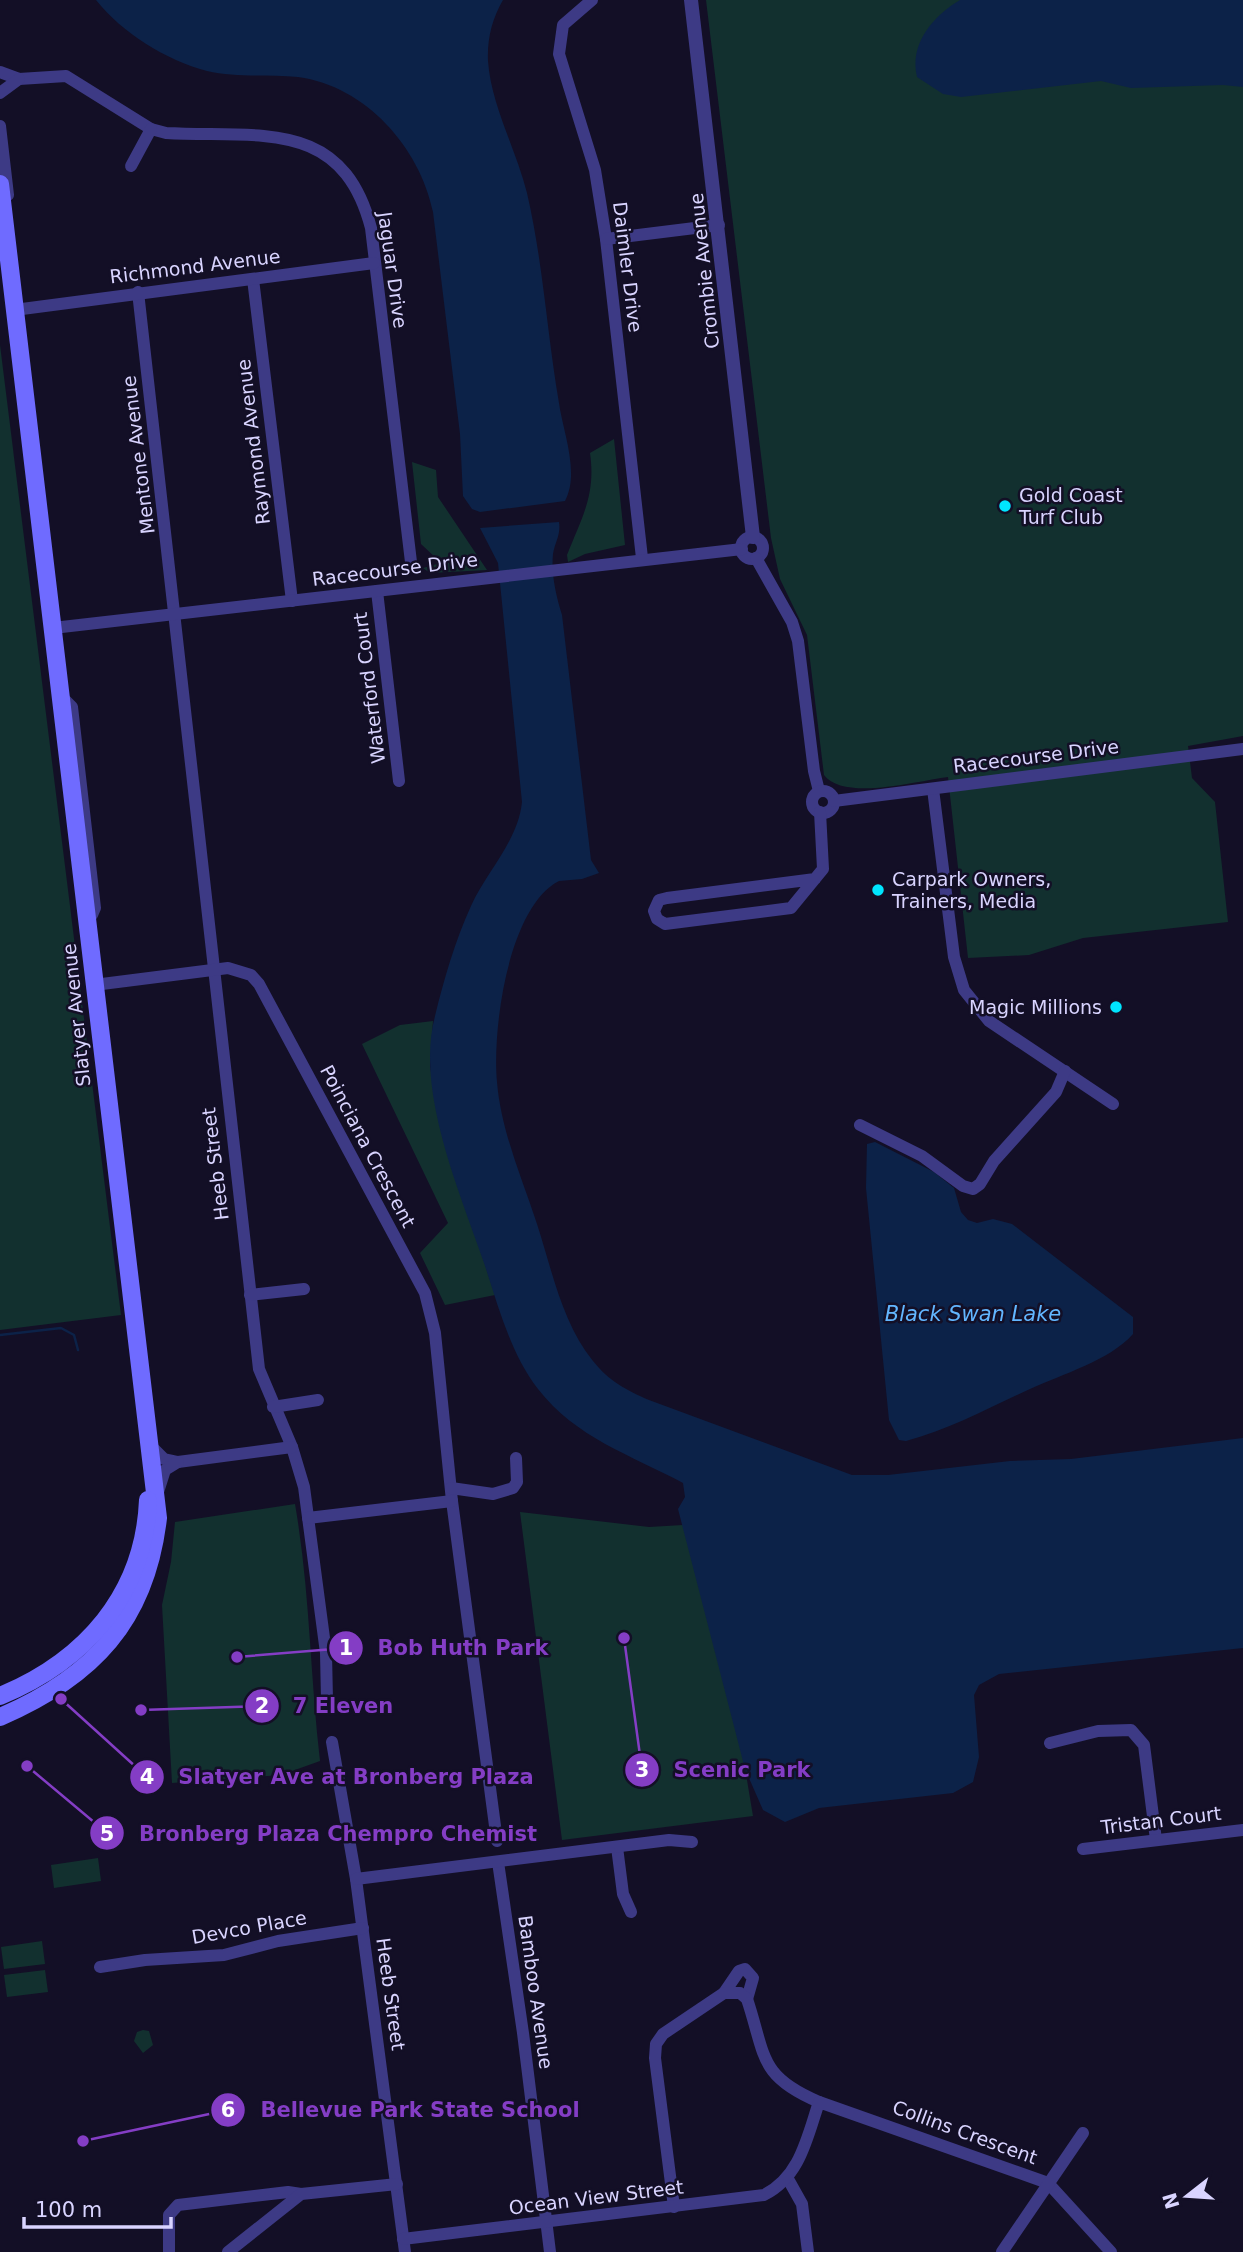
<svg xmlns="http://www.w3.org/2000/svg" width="1243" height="2252" viewBox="0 0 1243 2252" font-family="'DejaVu Sans',sans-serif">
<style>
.green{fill:#12302f}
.water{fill:#0c2248}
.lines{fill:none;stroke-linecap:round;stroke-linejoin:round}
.stream{stroke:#0c2248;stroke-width:2.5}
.minor{stroke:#3d3a85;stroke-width:12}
.tertiary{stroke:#3d3a85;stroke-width:14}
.secondary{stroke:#6f6bff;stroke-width:18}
.poi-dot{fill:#00e5ff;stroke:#130f26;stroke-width:2.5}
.labels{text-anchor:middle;stroke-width:5;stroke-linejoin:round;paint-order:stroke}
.street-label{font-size:19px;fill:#d9d4ff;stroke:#130f26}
.poi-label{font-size:19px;fill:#d9d4ff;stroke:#130f26;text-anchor:start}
.water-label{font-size:21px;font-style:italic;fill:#62b6ff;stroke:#130f26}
.leader{fill:none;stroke:#843dc5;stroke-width:2.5}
.callout-dot{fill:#843dc5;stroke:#130f26;stroke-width:2.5}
.mark-label{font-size:21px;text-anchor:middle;font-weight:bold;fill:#fff}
.callout-label{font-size:21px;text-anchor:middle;font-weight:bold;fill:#843dc5;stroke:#130f26;stroke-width:5;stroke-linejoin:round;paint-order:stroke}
</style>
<rect width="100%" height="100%" fill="#130f26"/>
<g class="green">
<path d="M706,0h537v736l-55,10 4,32 23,24 13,120 -145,16 -54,17 -61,3 -20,-181c-27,3 -104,25 -124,-2l-17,-140 -27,-56 -9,-41z"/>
<polygon points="0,345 121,1315 0,1330"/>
<path d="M614,439l11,106 -40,9 -17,8 -1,-7c15,-38 29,-60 23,-102z"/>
<polygon points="412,462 436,470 438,497 487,570 430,573 423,568 437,564 436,558 421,544"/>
<polygon points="433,1021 430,1066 440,1127 495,1295 445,1305 420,1253 448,1223 362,1044 400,1025"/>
<path d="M295,1504c15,86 15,171 25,257l-39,14 -109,8 -10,-178 9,-43 4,-40z"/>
<polygon points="520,1512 649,1527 683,1525 742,1750 753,1816 562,1840"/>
<polygon points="98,1858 101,1881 54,1888 51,1865"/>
<polygon points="42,1941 45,1964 4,1969 1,1947"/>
<polygon points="45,1970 48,1992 7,1997 4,1975"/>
<polygon points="143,2030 149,2031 153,2045 143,2053 134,2041 137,2032"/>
</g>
<g class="water">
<path d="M96,0h407c-11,19 -16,39 -15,61 3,44 28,88 39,132 16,69 20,140 32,210 4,29 21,70 6,98l-85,11 -8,-3 -9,-13 -3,-62 -27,-222c-13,-64 -67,-126 -135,-135 -29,-3 -62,1 -91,-6 -41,-11 -85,-38 -111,-71z"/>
<path d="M960,0h283v87l-20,-2 -92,3 -30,-7 -140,16 -18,-3 -26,-17c-8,-33 16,-61 43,-77z"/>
<path d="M559,522c2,13 -4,20 -6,32 -2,20 3,42 9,61l29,245 8,13 -17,6 -23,2c-51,26 -67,149 -62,201 4,49 25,96 40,142 15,46 25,99 56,137 16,20 33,29 56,39l203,75h36l122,-14 61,-2 172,-21v210l-244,26 -20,11 -5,10 5,62 -6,25 -20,11 -134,15 -34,14 -22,-12 -18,-41 -67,-260 7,-12 -2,-14c-52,-28 -107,-45 -145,-94 -28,-36 -40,-84 -54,-126 -24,-71 -69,-172 -49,-247 9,-37 20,-75 36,-110 16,-35 47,-65 51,-104l-24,-239 -18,-35z"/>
<path d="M875,1142l59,30 20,16 7,24 7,8 9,3 16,-4 19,5 121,93v17c-24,27 -71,40 -103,55 -42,19 -79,40 -124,52l-7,-1 -10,-20 -23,-232 1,-44z"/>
</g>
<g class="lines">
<polyline class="stream" points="0,1335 61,1328 74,1335 78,1350"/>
<g class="minor">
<polyline points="592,0 563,25 559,54 595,170 606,239 642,558"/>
<path d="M0,72l19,7 47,-3 85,53 15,4c93,5 176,-16 205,95l40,334"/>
<polyline points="0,93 19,79"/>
<polyline points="0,126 8,195"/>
<polyline points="131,166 151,129"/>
<polyline points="606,239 719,225"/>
<polyline points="253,279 292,601"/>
<polyline points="138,292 259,1369 292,1447 304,1487 326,1653 327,1700"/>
<polyline points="22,309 374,263"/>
<circle cx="752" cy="548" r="11"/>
<polyline points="756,558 792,622 798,641 814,771 819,791"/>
<polyline points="377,591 399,781"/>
<polyline points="53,628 742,549"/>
<polyline points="61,696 72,707 95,908 92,915 86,917"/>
<polyline points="933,789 954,957 964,990 989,1021 1113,1104"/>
<circle cx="823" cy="802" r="11"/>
<polyline points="834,801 1243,749"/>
<polyline points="815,879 667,898 659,900 654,911 657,919 665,924 791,908 823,869 820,812"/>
<polyline points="94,985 228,968 251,975 259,984 425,1293 435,1333 452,1501 497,1841"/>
<polyline points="860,1125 922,1156 963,1186 973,1189 980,1184 994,1161 1056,1092 1065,1071"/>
<polyline points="250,1295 304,1289"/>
<polyline points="273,1407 318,1400"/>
<polyline points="149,1444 164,1459 178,1462 292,1447"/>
<polyline points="451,1488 493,1494 513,1488 517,1482 516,1458"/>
<polyline points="158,1492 165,1470 178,1462"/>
<polyline points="308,1518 452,1501"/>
<polyline points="332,1742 356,1879 405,2252"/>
<polyline points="1050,1743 1098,1731 1131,1730 1144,1745 1156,1840"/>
<polyline points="617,1847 623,1894 631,1912"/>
<polyline points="1083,1849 1243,1830"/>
<polyline points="498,1862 523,2033 550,2252"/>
<polyline points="356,1879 669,1840 692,1842"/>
<polyline points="100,1967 145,1960 224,1955 278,1941 363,1928"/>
<polyline points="724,1993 739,1971 745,1969 753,1978 747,1999"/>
<polyline points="788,2179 802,2204 808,2252"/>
<path d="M674,2207l-19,-149 1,-14 7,-10 61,-41h16l7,6c19,57 11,77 72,103"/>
<path d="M403,2239l361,-44c36,-18 43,-57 55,-93l229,81 63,69"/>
<polyline points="169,2252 169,2215 178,2205 288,2192 301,2194"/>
<polyline points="228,2252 301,2194 397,2184"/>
<polyline points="1002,2252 1083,2133"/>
</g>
<polyline class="tertiary" points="691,0 753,537"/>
<g class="secondary">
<path d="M0,184l158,1334c-12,103 -65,159 -158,199"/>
<path d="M0,1696c85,-35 144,-101 148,-196"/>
</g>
</g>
<g class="poi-dot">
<circle cx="1005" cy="506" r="7"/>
<circle cx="878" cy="890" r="7"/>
<circle cx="1116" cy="1007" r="7"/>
</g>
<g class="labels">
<g class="street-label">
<text transform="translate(195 266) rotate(-7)" y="7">Richmond Avenue</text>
<text transform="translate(628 267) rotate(83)" y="7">Daimler Drive</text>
<text transform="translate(393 270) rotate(82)" y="7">Jaguar Drive</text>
<text transform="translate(704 271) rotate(-96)" y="7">Crombie Avenue</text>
<text transform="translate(253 442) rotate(-97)" y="7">Raymond Avenue</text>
<text transform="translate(138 455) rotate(-97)" y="7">Mentone Avenue</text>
<text transform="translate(395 569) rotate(-7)" y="7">Racecourse Drive</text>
<text transform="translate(369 688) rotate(-97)" y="7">Waterford Court</text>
<text transform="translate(1036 756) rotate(-7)" y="7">Racecourse Drive</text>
<text transform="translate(76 1015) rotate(-96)" y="7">Slatyer Avenue</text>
<text transform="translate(368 1146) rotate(62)" y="7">Poinciana Crescent</text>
<text transform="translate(215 1164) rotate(-97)" y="7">Heeb Street</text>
<text transform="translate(1161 1820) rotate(-7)" y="7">Tristan Court</text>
<text transform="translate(249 1927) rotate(-10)" y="7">Devco Place</text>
<text transform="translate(536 1992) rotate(82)" y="7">Bamboo Avenue</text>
<text transform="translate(391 1994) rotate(82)" y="7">Heeb Street</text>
<text transform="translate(965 2132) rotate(20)" y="7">Collins Crescent</text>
<text transform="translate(596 2197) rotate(-7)" y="7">Ocean View Street</text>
</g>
<g class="poi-label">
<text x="1019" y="502">Gold Coast<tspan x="1019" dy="22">Turf Club</tspan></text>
<text x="892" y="886">Carpark Owners,<tspan x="892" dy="22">Trainers, Media</tspan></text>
<text x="1102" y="1014" text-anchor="end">Magic Millions</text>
</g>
<g class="water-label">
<text x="973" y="1321">Black Swan Lake</text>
</g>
</g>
<path class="leader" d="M237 1657L346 1648M141 1710L262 1706M624 1638L642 1770M61 1699L147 1777M27 1766L107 1833M83 2141L228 2110"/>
<g class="callout-dot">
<circle cx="237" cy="1657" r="7"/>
<circle cx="141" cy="1710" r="7"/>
<circle cx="624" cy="1638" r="7"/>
<circle cx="61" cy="1699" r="7"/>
<circle cx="27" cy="1766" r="7"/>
<circle cx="83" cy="2141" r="7"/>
<circle cx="346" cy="1648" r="18"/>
<circle cx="262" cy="1706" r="18"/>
<circle cx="642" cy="1770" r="18"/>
<circle cx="147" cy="1777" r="18"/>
<circle cx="107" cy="1833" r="18"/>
<circle cx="228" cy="2110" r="18"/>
</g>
<g class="mark-label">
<text x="346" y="1655">1</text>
<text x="262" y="1713">2</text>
<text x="642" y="1777">3</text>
<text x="147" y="1784">4</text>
<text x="107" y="1841">5</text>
<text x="228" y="2117">6</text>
</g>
<g class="callout-label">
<text x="463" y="1655">Bob Huth Park</text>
<text x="343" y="1713">7 Eleven</text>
<text x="742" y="1777">Scenic Park</text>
<text x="356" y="1784">Slatyer Ave at Bronberg Plaza</text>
<text x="338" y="1841">Bronberg Plaza Chempro Chemist</text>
<text x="420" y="2117">Bellevue Park State School</text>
</g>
<g transform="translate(1187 2196) rotate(253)" stroke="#130f26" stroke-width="5" paint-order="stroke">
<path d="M0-5L12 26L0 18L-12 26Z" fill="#d9d4ff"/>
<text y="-10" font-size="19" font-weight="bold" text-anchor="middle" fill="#d9d4ff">N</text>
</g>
<path d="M24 2217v10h147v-10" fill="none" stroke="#d9d4ff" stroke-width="3.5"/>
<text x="35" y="2217" font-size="21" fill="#d9d4ff" stroke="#130f26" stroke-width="5" paint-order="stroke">100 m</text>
</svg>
